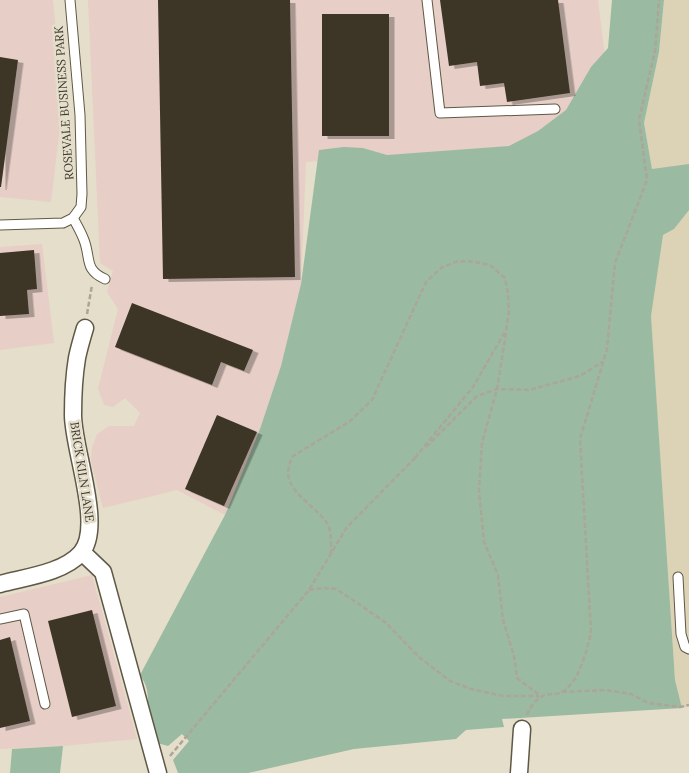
<svg xmlns="http://www.w3.org/2000/svg" width="689" height="773" viewBox="0 0 689 773" font-family="Lora,serif">
<style>
.built{fill:#dcd2b6}
.industrial{fill:#e7cec6}
.green{fill:#9abba1}
.building{fill:#3c3626;filter:url(#shadow)}
.lines{fill:none;stroke-linecap:round;stroke-linejoin:round}
.lane-casing{stroke:#5f5847;stroke-width:11}
.street-casing{stroke:#5f5847;stroke-width:19}
.path{stroke:#aba696;stroke-width:2.5;stroke-dasharray:5 2.5;stroke-linecap:butt}
.lane{stroke:#fff;stroke-width:9}
.street{stroke:#fff;stroke-width:16}
.labels{text-anchor:middle;stroke-width:5;stroke-linejoin:round;paint-order:stroke}
.street-label{font-size:12px;fill:#39362e;stroke:#e5deca}
</style>
<defs>
<filter id="shadow"><feDropShadow dx="5.5" dy="3" stdDeviation="0" flood-color="#0004"/></filter>
</defs>
<rect width="100%" height="100%" fill="#e5deca"/>
<polygon class="built" points="664,0 689,0 689,706 682,708 675,680 643,201 652,169 644,123 659,52"/>
<g class="industrial">
<polygon points="0,0 53,0 63,101 51,202 0,197"/>
<polygon points="88,0 598,0 615,138 306,162 301,284 281,366 260,429 225,515 177,490 103,508 91,461 92,447 97,434 109,426 134,426 140,413 125,398 113,407 104,405 98,389 118,309 107,292 113,271 100,263"/>
<polygon points="42,244 54,343 0,350 0,247"/>
<polygon points="92,575 137,739 63,746 0,749 0,597"/>
</g>
<g class="green">
<path d="M612,0h52l-5,52 -15,71 8,46 37,-5v46l-15,19 -11,6 -12,81 24,364 7,28 -180,11 2,8 -38,3 -10,9 -102,10 -106,24h-70l-5,-13 16,-19 -7,-7 -14,12 -11,-3c-3,-8 -9,-18 -9,-26 -1,-18 3,-26 -8,-42l85,-160 35,-86 21,-63 20,-82 18,-134 25,-3 19,1 24,7 122,-9 29,-15 28,-21 25,-43 17,-19z"/>
<polygon points="63,746 60,773 10,773 12,749"/>
</g>
<g class="building">
<polygon points="158,0 290,0 295,277 163,279"/>
<polygon points="440,0 558,0 570,93 507,102 504,83 480,86 477,62 449,66"/>
<rect x="322" y="14" width="67" height="122"/>
<polygon points="0,57 18,60 1,187 0,187"/>
<polygon points="34,250 37,289 27,290 29,314 0,316 0,253"/>
<polygon points="132,303 253,350 244,371 221,362 212,385 115,347"/>
<polygon points="217,415 257,432 224,506 185,489"/>
<polygon points="92,610 116,706 72,717 48,621"/>
<polygon points="10,637 30,721 0,728 0,640"/>
</g>
<g class="lines">
<g class="lane-casing">
<g id="lane">
<polyline points="427,0 440,113 555,109"/>
<path d="M73,218c4,7 8,14 11,22 7,18 0,30 21,39"/>
<polyline points="0,225 63,223 73,218 81,207 82,194 80,115 70,0"/>
<polyline points="678,577 681,634 685,647 689,649"/>
<polyline points="0,619 24,614 45,704"/>
</g>
</g>
<g class="street-casing">
<g id="street">
<polyline points="82,552 103,572 158,773"/>
<path d="M0,584c26,-7 63,-11 81,-31 23,-26 -8,-103 -8,-138 0,-18 1,-39 4,-57 2,-10 5,-20 8,-30"/>
<polyline points="519,773 522,729"/>
</g>
</g>
<g class="path">
<polyline points="87,314 92,285"/>
<polyline points="506,333 497,389 482,443 479,491 484,542 498,575 503,620 514,656 517,678 541,696"/>
<polyline points="426,447 477,396 497,389 529,390 580,376 602,362"/>
<path d="M331,554c0,-10 1,-22 -4,-31 -15,-22 -52,-35 -34,-67l56,-34 23,-22 54,-118 15,-14 17,-7 18,1 14,3 15,13 3,16 1,18 -3,18 -33,57 -59,72"/>
<polyline points="309,590 324,588 336,589 356,602 386,623 419,657 450,681 471,689 503,696 539,696"/>
<polyline points="562,692 606,690 631,694 648,703 680,707 689,705"/>
<path d="M527,715c2,-6 8,-15 14,-18 5,-4 13,-2 19,-4 19,-9 27,-43 31,-61l-11,-193 27,-90 8,-86 32,-83 -8,-60 16,-69 4,-51"/>
<polyline points="170,756 309,590 347,527 415,458"/>
</g>
<use href="#lane" class="lane"/>
<use href="#street" class="street"/>
</g>
<g class="labels">
<g class="street-label">
<text transform="translate(64 103) rotate(-94)" y="4">ROSEVALE BUSINESS PARK</text>
<text transform="translate(82 472) rotate(81)" y="4">BRICK KILN LANE</text>
</g>
</g>
</svg>
